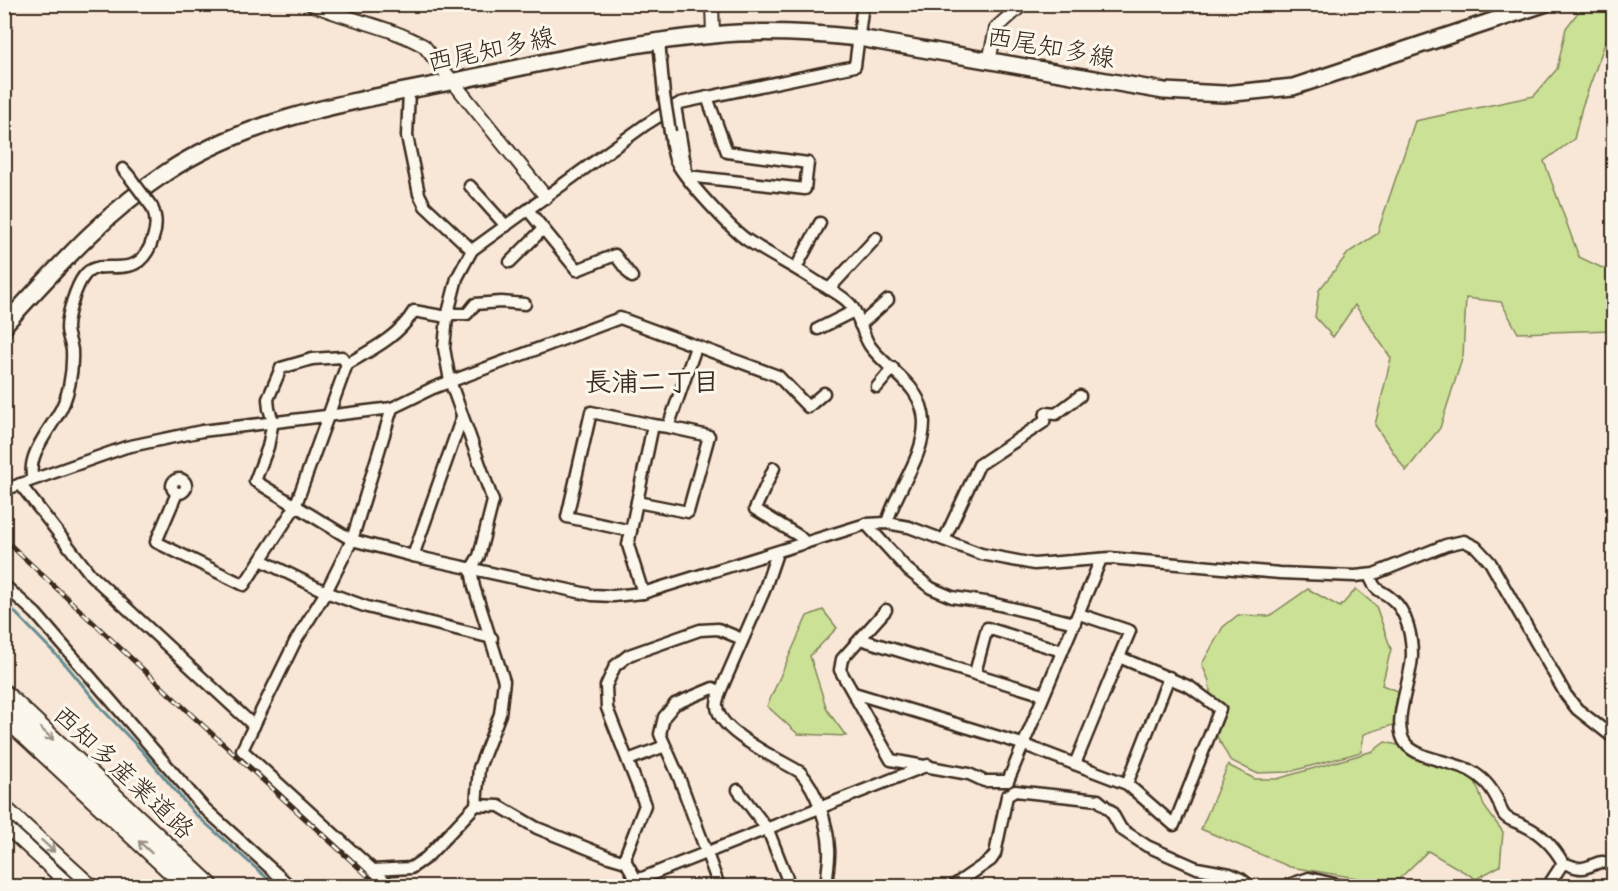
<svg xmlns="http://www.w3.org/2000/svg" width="1618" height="891" viewBox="0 0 1618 891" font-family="Caveat,'Klee One',sans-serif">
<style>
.green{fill:#cae196;stroke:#82865a;stroke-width:1.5}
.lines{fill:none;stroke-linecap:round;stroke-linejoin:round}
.stream{stroke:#658c93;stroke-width:3}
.minor-casing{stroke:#3b2a1e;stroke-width:15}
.tertiary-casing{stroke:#3b2a1e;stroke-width:16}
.primary-casing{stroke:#3b2a1e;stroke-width:20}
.motorway-casing{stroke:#3b2a1e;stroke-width:22}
.minor{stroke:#fbf7ec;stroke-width:10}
.tertiary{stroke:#fbf7ec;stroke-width:12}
.primary{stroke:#fbf7ec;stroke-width:15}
.motorway{stroke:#fbf7ec;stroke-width:18}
.rail-casing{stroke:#3b2a1e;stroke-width:5}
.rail{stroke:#fbf7ec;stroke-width:3;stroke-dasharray:9;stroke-linecap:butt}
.minor-bridge-casing{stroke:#3b2a1e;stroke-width:15;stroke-linecap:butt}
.minor-bridge{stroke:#fbf7ec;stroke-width:10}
.oneway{stroke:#9b9085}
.labels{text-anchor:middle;stroke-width:6;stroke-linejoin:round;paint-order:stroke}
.street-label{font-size:26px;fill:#3b2a1e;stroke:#fbf7ec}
.neighbourhood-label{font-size:27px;font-weight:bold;fill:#3b2a1e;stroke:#fbf7ec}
</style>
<rect width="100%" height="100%" fill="#f8e7d6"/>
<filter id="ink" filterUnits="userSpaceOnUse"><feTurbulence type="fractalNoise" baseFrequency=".0167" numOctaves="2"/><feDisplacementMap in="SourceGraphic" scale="12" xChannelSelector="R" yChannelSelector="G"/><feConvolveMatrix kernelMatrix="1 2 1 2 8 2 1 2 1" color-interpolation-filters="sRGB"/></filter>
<g filter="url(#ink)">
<g class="green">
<polygon points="1589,4 1613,5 1613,21 1582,107 1574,139 1544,161 1579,257 1613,273 1613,330 1518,333 1501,302 1466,298 1463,356 1440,428 1406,471 1375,425 1391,358 1355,305 1333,337 1315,317 1319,290 1349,252 1377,234 1415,121 1534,96 1557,69 1566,28 1582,7"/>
<polygon points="1308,589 1340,607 1356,589 1376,606 1391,649 1382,685 1401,692 1396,724 1364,734 1361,752 1289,772 1256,773 1230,760 1214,731 1209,681 1202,664 1223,627 1238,615 1269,616"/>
<polygon points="823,610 837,628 810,656 827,710 846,736 798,734 767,706 807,616"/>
<polygon points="1385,742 1406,747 1440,759 1475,780 1484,806 1503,832 1500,866 1476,879 1428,851 1399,879 1369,880 1290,867 1201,829 1228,765 1255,779 1277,779 1373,751"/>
</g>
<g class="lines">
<polyline class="stream" points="4,601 67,666 103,710 143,752 194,813 276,886"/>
<g class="minor-casing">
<g id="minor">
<polyline points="659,41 664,95"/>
<polyline points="409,91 407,136 419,194 425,206 472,250"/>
<polyline points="675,106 687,176 805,189 808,163 727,152 707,97"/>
<path d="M670,132c2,9 2,19 5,27 7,18 56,70 72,81 23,15 48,27 70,42 10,6 23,12 31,20 12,11 13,31 22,44 18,25 53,39 54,76 0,37 -28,67 -37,101"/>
<polyline points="123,169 129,176"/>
<polyline points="470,186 506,226"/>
<polyline points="528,210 577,270 615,255 632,277"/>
<polyline points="510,262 543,229"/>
<polyline points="796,268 820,223"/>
<polyline points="829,289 876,238"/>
<path d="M525,304l-24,-2 -26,2 -8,10h-15l-5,3 -33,-6c-16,26 -41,38 -67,53l-5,-7 -30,2 -31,9 -13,31 1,10 4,12 -5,26 -13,34 97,59 61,16 179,39 21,1 30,-3 223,-69 21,-1 22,4 72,27 53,10 76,-6 170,15 75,3 19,-2 72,-29 18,-4 12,6 14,15 76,133 11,14 37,29"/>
<polyline points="860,325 888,300"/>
<polyline points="818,329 854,311"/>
<polyline points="877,387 893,368"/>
<polyline points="774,468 755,509 799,536 806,543"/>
<circle cx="179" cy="486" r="7"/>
<path d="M33,479c-7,-21 14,-46 24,-63 12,-18 16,-44 15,-66 -1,-7 -5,-15 -5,-22 0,-13 9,-42 17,-52 17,-23 54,12 69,-38 4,-11 4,-20 -1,-31"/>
<polyline points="20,484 91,575 254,726"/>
<polyline points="4,490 126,447 202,431 392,408 433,388 620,318 778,376 808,407 824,393"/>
<polyline points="177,493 156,542 244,585 295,507 347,364"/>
<polyline points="637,502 688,512 709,436 668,427"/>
<polyline points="866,524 908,570 931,588 952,597 991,603 1075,623"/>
<polyline points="631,531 567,517 591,412 653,425"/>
<polyline points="944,540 979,465 1044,422 1046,413 1056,414 1080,396"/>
<path d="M777,553l-13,38 -44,101c-1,4 -4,10 -3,14 1,26 62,53 83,66 17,18 28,53 29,77 1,13 -3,25 -2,37"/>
<polyline points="413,556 462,417"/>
<polyline points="261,560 326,592 367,607 492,638"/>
<path d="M1369,575c9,21 10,12 24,25 14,12 19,37 19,55 0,24 -22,70 -6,89 12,15 45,17 63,26 15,8 23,18 30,33 1,4 3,9 5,12 5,6 14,7 21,11 17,8 29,21 38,37 7,2 14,6 20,5 15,-3 14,-10 31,-3"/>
<polyline points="4,585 36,614 203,807 290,886"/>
<polyline points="643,593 628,545 653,425 668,427 696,347"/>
<polyline points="860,639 886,610"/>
<polyline points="975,673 987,628 1062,651"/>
<polyline points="854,693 1022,744 1127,784 1174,825 1220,709 1190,687 1119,657 1130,631 1079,614"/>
<polyline points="1044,695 860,639 842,659 840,670 891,760 969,774 984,781 1008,781 1101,559"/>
<polyline points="628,760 665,746"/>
<polyline points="1075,764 1119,657"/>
<polyline points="1127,784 1169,677"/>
<polyline points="738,790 768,830 790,886"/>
<polyline points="476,805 499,806 537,828 609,857 626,862"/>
<polyline points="373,870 242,750 295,642 326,592 352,540 392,408"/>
<polyline points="390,886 373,870 411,868 427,857 476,805 479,768 500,714 504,681 474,587 471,569 479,556 493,501 450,381 444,348 447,317 457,278 472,250 645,125 680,103 855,66 863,4"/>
<polyline points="622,886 928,765"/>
<polyline points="640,886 626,862 626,854 645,805 607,708 606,686 615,666 629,655 700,630 718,629 742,639"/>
<polyline points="719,886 678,775 660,734 664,717 675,704 713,688 720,692"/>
<polyline points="953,886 991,860 995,854 1007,796 1015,791 1098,800 1111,811 1121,829 1147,846 1197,868 1230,874 1241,879 1250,886"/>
<polyline points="1285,886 1309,878 1343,886"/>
<polyline points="1548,886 1563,863"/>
</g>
</g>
<g class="tertiary-casing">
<g id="tertiary">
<path d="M311,4c37,16 78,22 113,42l122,151"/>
<polyline points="712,4 713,35"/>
<polyline points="989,61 996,28 1023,4"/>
<polyline points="4,806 92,886"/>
<polyline points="4,825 70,886"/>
</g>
</g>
<g class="primary-casing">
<path id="primary" d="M4,328l2,-5c50,-54 99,-110 161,-151 85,-56 190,-71 288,-91 86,-17 172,-39 259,-46 48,-5 96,-2 145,3l305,53 60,3 69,-7 251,-83"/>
</g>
<g class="motorway-casing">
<g id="motorway">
<polyline points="4,694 209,886"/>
<polyline points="4,715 188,886"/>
</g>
</g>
<use href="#minor" class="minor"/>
<use href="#tertiary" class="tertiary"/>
<use href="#primary" class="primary"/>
<use href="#motorway" class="motorway"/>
<g class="rail-casing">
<polyline id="rail" points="4,539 197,720 379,886"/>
</g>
<use href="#rail" class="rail"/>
<g class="minor-bridge-casing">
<g id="minor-bridge">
<polyline points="664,95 670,132"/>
<polyline points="129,176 152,207"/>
</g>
</g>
<use href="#minor-bridge" class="minor-bridge"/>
</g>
<defs><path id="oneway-shaft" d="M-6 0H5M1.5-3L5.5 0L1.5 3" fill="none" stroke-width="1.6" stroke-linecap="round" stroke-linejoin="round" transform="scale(1.5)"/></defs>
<g class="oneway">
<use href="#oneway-shaft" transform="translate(47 734) rotate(43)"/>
<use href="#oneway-shaft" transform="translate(48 846) rotate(42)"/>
<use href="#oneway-shaft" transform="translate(145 847) rotate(-137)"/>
</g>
</g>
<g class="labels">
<g class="street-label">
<text transform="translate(1051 47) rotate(10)" y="9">西尾知多線</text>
<text transform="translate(491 49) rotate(-12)" y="9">西尾知多線</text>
<text transform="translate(124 772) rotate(43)" y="9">西知多産業道路</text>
</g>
<g class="neighbourhood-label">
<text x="652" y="391">長浦二丁目</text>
</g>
</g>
<rect width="1618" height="891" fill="none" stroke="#fbf7ec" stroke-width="24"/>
<rect x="12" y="12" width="1594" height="867" fill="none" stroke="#3b2a1e" stroke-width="2" filter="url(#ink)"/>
</svg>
